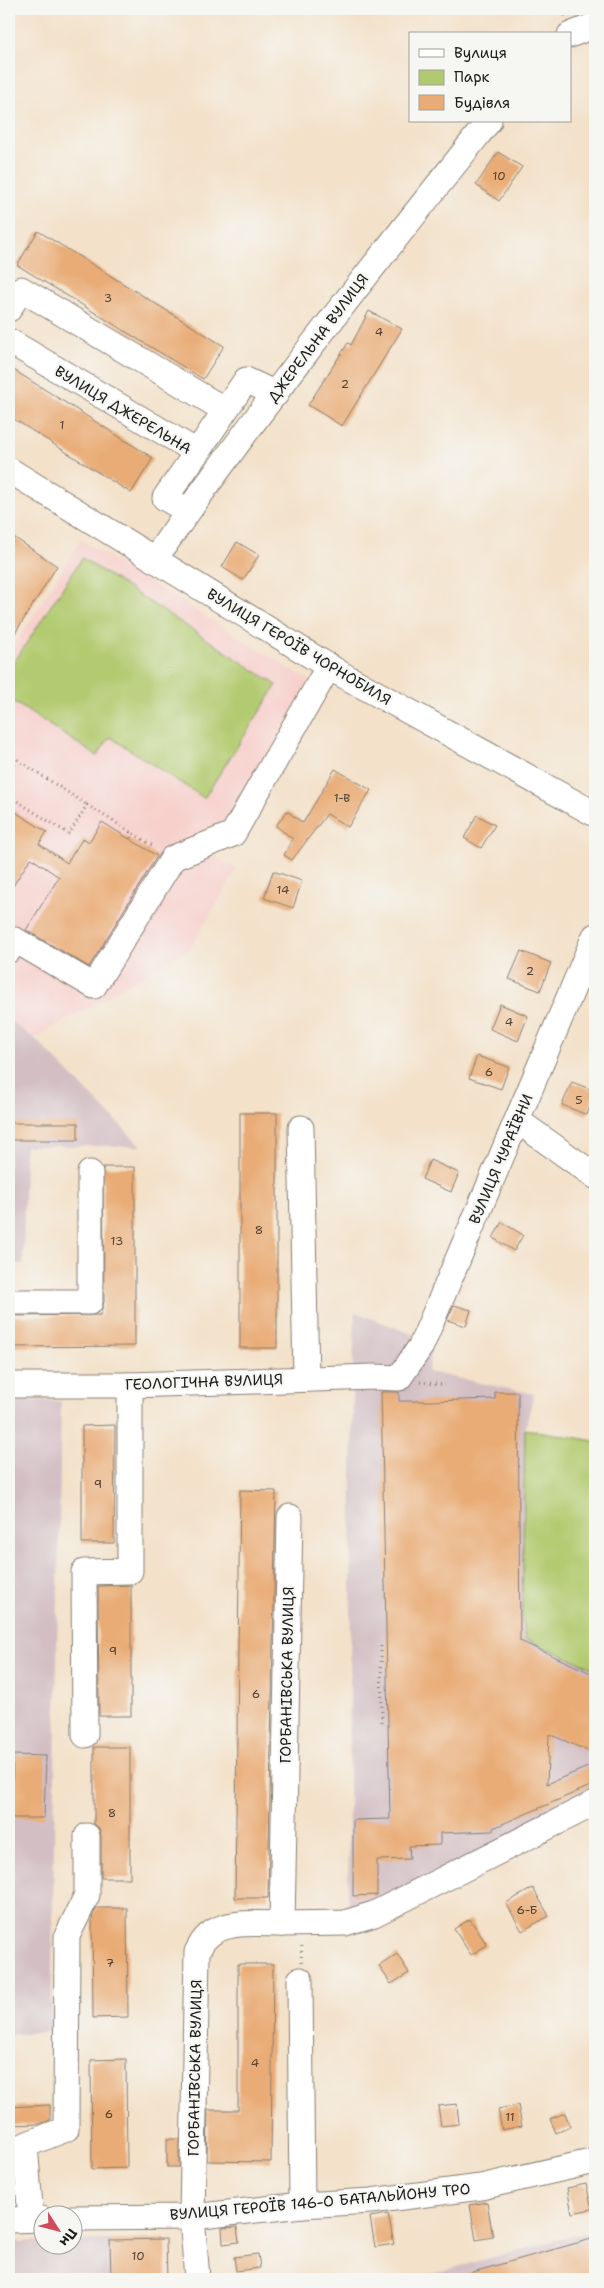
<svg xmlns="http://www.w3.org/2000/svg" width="604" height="2288" viewBox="0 0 604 2288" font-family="'Shantell Sans',sans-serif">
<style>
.built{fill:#f7d0cc}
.industrial{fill:#d2bec3}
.green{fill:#b2ca6f;stroke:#677346}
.building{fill:#e9ac76}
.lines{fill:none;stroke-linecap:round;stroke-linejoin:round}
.minor-casing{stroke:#887e72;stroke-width:27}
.path{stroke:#887e72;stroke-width:3;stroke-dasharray:1 4;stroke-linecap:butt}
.minor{stroke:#fff;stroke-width:25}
.labels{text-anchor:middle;stroke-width:4.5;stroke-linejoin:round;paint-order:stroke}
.number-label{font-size:12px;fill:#4f4032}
.street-label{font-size:15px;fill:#1c1c1c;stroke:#f6f6f2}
</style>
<rect width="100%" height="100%" fill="#f6f6f2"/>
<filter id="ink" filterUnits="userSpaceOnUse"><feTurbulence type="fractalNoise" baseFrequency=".02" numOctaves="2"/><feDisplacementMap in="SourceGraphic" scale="10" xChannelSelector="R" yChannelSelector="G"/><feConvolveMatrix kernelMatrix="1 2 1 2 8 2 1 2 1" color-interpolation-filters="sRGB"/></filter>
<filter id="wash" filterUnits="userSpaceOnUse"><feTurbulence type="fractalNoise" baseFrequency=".0096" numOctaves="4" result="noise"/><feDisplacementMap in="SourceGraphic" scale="20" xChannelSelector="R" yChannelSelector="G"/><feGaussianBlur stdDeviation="1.12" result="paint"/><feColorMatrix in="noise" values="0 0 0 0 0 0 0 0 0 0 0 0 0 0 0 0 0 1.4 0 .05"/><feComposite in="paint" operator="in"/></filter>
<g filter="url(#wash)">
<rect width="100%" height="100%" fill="#f3e1c9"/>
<polygon class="built" points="81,540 310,681 210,853 237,869 190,949 34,1039 9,1020 9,654"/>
<g class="industrial">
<polygon points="9,1020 35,1039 141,1146 25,1146 23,1264 9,1264"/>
<polygon points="355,1312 417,1336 432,1346 428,1372 534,1394 525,1429 522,1618 525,1639 595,1669 595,1794 348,1915 353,1370"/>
<polygon points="9,1400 61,1401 51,2032 9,2035"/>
<polygon points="595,2230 595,2279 412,2279"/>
<polygon points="110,2240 111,2279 9,2279 9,2242 42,2241 42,2246 72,2246 73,2241"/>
</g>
<g class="green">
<polygon points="82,558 277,685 204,798 110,737 97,756 9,699 9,670"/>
<polygon points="525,1429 595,1441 595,1669 525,1639 522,1618"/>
</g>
<g id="blocks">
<g class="building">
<polygon points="498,152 522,167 499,201 476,185"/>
<polygon points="38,231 224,346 203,379 17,265"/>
<polygon points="369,311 402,329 342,426 308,405 348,343 351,345"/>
<polygon points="9,367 153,458 131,493 9,416"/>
<polygon points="9,534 57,566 9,643"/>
<polygon points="237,542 259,555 243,580 222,567"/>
<polygon points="335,769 371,790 348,827 327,814 292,860 284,855 293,839 276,826 287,811 303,823"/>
<polygon points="9,808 47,832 39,844 67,863 83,838 89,842 102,822 157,856 89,967 26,930 59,877 31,858 9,892"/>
<polygon points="477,815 495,825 481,848 464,838"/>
<polygon points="273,871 302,881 293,908 264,898"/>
<polygon points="521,951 551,963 540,991 509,979"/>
<polygon points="500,1004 528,1016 518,1041 490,1029"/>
<polygon points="477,1056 509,1067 501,1089 469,1078"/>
<polygon points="572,1082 595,1091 587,1115 562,1105"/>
<rect x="240" y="1113" width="37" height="235"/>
<rect x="9" y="1123" width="69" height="17"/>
<polygon points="430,1160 459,1173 451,1192 422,1179"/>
<polygon points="103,1167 135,1167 135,1346 9,1347 9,1316 100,1315 104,1302"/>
<polygon points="502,1222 523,1235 514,1251 493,1238"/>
<polygon points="454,1305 471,1310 466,1326 447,1320"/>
<polygon points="381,1392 399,1392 399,1401 430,1401 495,1399 495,1392 518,1392 520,1641 595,1675 595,1754 549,1734 547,1784 590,1766 595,1784 493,1828 493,1831 440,1833 440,1845 409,1846 410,1859 377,1860 377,1895 353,1896 353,1820 390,1819"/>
<polygon points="115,1425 114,1543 82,1543 82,1426"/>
<polygon points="240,1490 276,1491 268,1898 235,1898"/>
<polygon points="131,1585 131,1716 99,1716 98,1586"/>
<polygon points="94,1747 130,1747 130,1878 101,1878 101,1836 99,1828 94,1824"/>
<polygon points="13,1755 46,1756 44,1818 11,1818"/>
<polygon points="533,1888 549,1916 522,1931 506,1903"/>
<polygon points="96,1908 127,1908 128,2017 93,2018 92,1918"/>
<polygon points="470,1919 487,1945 471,1955 454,1929"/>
<polygon points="397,1954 409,1973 391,1984 379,1966"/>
<polygon points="238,1964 273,1964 271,2162 207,2161 208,2110 238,2110"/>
<polygon points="126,2059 127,2168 92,2169 91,2060"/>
<polygon points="457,2104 459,2124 441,2126 438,2106"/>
<polygon points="50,2105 50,2120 39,2124 9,2125 9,2107"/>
<polygon points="518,2105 522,2126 502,2130 498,2109"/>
<polygon points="565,2113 570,2127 556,2133 550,2119"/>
<rect x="167" y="2139" width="12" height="28"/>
<polygon points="586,2184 592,2209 572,2213 567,2188"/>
<polygon points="487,2202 493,2237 476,2240 470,2205"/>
<polygon points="388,2214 394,2244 375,2247 370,2217"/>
<polygon points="237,2227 239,2242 223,2244 222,2228"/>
<polygon points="595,2238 595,2279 462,2279 462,2275"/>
<polygon points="166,2239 167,2279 111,2279 110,2240"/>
<polygon points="258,2254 260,2268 236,2271 234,2257"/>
</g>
</g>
</g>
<g filter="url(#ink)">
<use href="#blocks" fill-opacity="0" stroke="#887e72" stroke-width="1"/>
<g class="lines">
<g class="minor-casing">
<g id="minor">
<polyline points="570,35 595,25"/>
<polyline points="9,309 21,289 225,410"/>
<polyline points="9,341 197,452 165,498 188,511"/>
<polyline points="197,452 246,380 276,394"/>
<polyline points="9,470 341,674 595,814"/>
<path d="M154,560c105,-152 220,-295 335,-439"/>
<polyline points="9,950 15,940 94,986 173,858 233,834 329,666"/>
<polyline points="518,1121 595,1176"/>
<polyline points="301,1128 306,1379"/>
<polyline points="9,1302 90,1302 90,1173"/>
<polyline points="9,1385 130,1385 374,1377 399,1378 421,1346 595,936"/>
<polyline points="85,1735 84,1572 130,1571 130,1385"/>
<polyline points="282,1924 345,1923 374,1914 595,1803"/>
<polyline points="300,1980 302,2205"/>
<polyline points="72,2218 192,2217 302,2205 371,2201 481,2187 595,2161"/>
<polyline points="31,2219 25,2145 66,2129 67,1936 87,1895 87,1836"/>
<polyline points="9,2220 42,2219"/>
<path d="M197,2279l-5,-62 5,-265c3,-5 5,-11 9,-14 17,-19 53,-14 76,-14l8,-407"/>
</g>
</g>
<g class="path">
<polyline points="564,16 566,9"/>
<polyline points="9,754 87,805"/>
<polyline points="9,773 17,760"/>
<polyline points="9,796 69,834 87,805 155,847"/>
<polyline points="130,832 131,840"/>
<polyline points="420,1382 445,1385"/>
<polyline points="381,1646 382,1723"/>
<polyline points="301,1962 302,1943"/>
</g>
<use href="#minor" class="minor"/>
</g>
</g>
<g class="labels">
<g class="number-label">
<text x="499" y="180">10</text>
<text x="108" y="302">3</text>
<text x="379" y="336">4</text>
<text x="345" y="388">2</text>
<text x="62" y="429">1</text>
<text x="342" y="802">1-В</text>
<text x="283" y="894">14</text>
<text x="530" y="975">2</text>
<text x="509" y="1026">4</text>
<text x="489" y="1076">6</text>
<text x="579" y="1104">5</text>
<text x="259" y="1234">8</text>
<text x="117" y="1245">13</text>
<text x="98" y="1488">9</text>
<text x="113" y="1655">9</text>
<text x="256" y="1698">6</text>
<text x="112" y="1817">8</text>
<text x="527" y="1914">6-Б</text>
<text x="110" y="1967">7</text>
<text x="255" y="2067">4</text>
<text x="109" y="2118">6</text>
<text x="510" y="2121">11</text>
<text x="138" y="2260">10</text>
</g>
<g class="street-label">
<text transform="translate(318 338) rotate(-53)" y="5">ДЖЕРЕЛЬНА ВУЛИЦЯ</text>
<text transform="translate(123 410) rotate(31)" y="5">ВУЛИЦЯ ДЖЕРЕЛЬНА</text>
<text transform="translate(299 647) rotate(31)" y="5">ВУЛИЦЯ ГЕРОЇВ ЧОРНОБИЛЯ</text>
<text transform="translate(501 1159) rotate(-67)" y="5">ВУЛИЦЯ ЧУРАЇВНИ</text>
<text transform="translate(204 1382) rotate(-2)" y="5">ГЕОЛОГІЧНА ВУЛИЦЯ</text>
<text transform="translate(287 1675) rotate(-89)" y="5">ГОРБАНІВСЬКА ВУЛИЦЯ</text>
<text transform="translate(195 2068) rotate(-89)" y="5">ГОРБАНІВСЬКА ВУЛИЦЯ</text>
<text transform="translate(320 2202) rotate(-5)" y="5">ВУЛИЦЯ ГЕРОЇВ 146-О БАТАЛЬЙОНУ ТРО</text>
</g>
</g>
<rect width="604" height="2288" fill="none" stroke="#f6f6f2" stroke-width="30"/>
<rect x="409" y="32" width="162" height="90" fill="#f6f6f2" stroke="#9f9f9c"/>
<rect x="419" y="49" width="25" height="8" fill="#ffffff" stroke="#9f9f9c"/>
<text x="454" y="58" font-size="15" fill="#1c1c1c">Вулиця</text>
<rect x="419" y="70" width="25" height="15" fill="#b2ca6f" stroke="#9f9f9c"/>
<text x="454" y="82" font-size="15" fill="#1c1c1c">Парк</text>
<rect x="419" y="95" width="25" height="15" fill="#e9ac76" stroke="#9f9f9c"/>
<text x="454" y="108" font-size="15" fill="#1c1c1c">Будівля</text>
<g transform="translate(58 2230) rotate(126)"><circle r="24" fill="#f6f6f2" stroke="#9f9f9c"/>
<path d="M0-4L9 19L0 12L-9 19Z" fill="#d1495b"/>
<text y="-8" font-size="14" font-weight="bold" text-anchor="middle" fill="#1c1c1c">Пн</text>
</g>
</svg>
